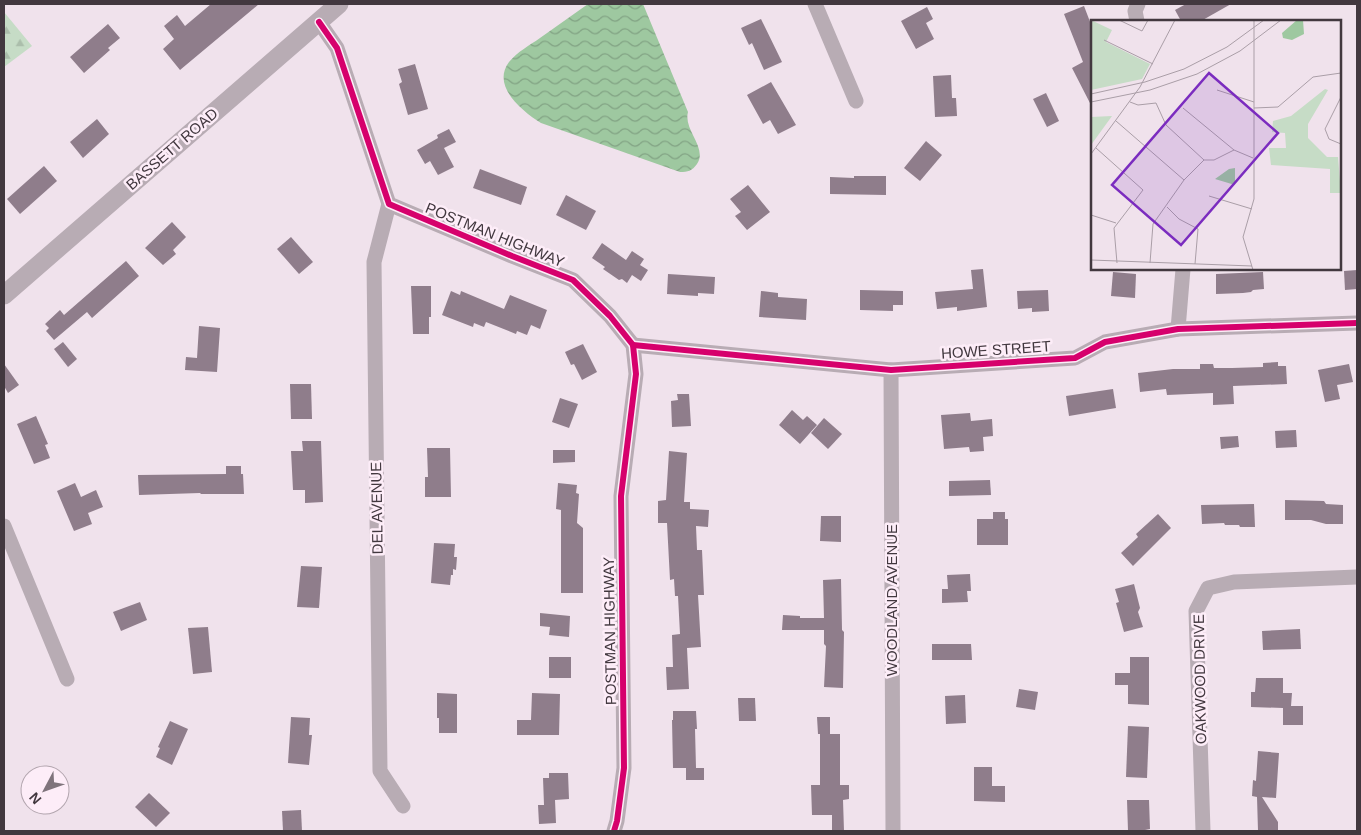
<svg xmlns="http://www.w3.org/2000/svg" width="1361" height="835" viewBox="0 0 1361 835" font-family="Helvetica,sans-serif">
<style>
.forest{fill:url(#forest-firs)}
.water{fill:url(#water-waves)}
.building{fill:#8f7d8b}
.lines{fill:none;stroke-linecap:round;stroke-linejoin:round}
.minor{stroke:#b8acb4;stroke-width:15}
.tertiary{stroke:#b8acb4;stroke-width:19}
.cycleway-casing{stroke:#fdedf8;stroke-width:9}
.cycleway{stroke:#d6006c;stroke-width:6}
.labels{text-anchor:middle;stroke-width:5;stroke-linejoin:round;paint-order:stroke}
.street-label{font-size:15px;fill:#42383f;stroke:#fdedf8}
.inset-road{fill:none;stroke:#aa9ea7;stroke-width:1}
.view{fill:#7b2cbf;fill-opacity:0.15;stroke:#7b2cbf;stroke-width:2.5}
.inset-edge{fill:none;stroke:#42383f;stroke-width:2.5}
</style>
<defs>
<pattern id="forest-firs" width="22" height="20" patternUnits="userSpaceOnUse" patternTransform="scale(1.25)"><rect width="22" height="20" fill="#c6dcc6"/><path d="M5 1l3.5 6h-7zM16 11l3.5 6h-7z" fill="#abbeab"/></pattern>
<pattern id="water-waves" width="16" height="10" patternUnits="userSpaceOnUse" patternTransform="scale(1.25)"><rect width="16" height="10" fill="#9ec8a0"/><path d="M0 5q4-4 8 0t8 0" fill="none" stroke="#82a384"/></pattern>
</defs>
<rect width="100%" height="100%" fill="#f0e2ec"/>
<polygon class="forest" points="4,12 32,46 4,67"/>
<path class="water" d="M588,4h55l45,108c-5,18 20,36 9,52 -5,7 -9,8 -17,8l-139,-49c-19,-12 -50,-37 -32,-61 8,-10 21,-17 31,-24 16,-11 32,-23 48,-34z"/>
<g class="building">
<polygon points="211,4 259,4 180,70 163,49 174,39 164,26 177,15 185,26"/>
<polygon points="1186,4 1231,4 1201,21 1181,21 1175,10"/>
<polygon points="1084,6 1092,27 1092,107 1072,68 1083,62 1064,14"/>
<polygon points="927,7 933,19 926,23 934,39 916,49 901,21"/>
<polygon points="761,19 782,62 764,70 752,43 749,45 741,28"/>
<polygon points="108,24 120,38 108,48 110,50 84,73 70,57"/>
<polygon points="415,64 428,109 408,115 399,84 402,82 398,69"/>
<polygon points="951,75 952,98 956,98 957,116 935,117 933,76"/>
<polygon points="771,82 796,125 778,134 770,120 763,124 747,95"/>
<polygon points="1046,93 1059,121 1047,127 1033,99"/>
<polygon points="97,119 109,134 83,158 70,142"/>
<polygon points="449,129 456,142 444,148 454,167 438,175 430,161 425,164 417,150 438,138 437,135"/>
<polygon points="926,141 942,155 920,181 904,168"/>
<polygon points="44,166 57,181 20,214 7,199"/>
<polygon points="480,169 527,187 521,205 473,188"/>
<polygon points="854,176 886,176 886,195 830,194 830,177 854,178"/>
<polygon points="748,185 770,212 747,230 735,216 741,212 730,199"/>
<polygon points="566,195 596,211 586,230 556,215"/>
<polygon points="172,222 186,237 173,250 176,254 163,265 145,248"/>
<polygon points="291,237 313,262 299,274 277,249"/>
<polygon points="602,243 626,260 632,251 644,259 640,265 648,270 641,281 632,275 627,283 622,279 619,280 603,269 605,267 592,258"/>
<polygon points="126,261 139,276 92,318 87,312 54,340 46,331 49,328 45,324 60,310 64,315"/>
<polygon points="983,269 987,307 957,311 957,307 937,309 935,292 973,289 971,270"/>
<polygon points="1357,270 1357,289 1345,290 1344,271"/>
<polygon points="1113,272 1136,274 1135,298 1111,296"/>
<polygon points="1263,272 1264,289 1253,290 1251,292 1243,293 1216,294 1216,274"/>
<polygon points="668,274 715,277 714,294 698,293 698,296 667,294"/>
<polygon points="411,286 431,286 431,317 429,317 429,334 413,334"/>
<polygon points="860,290 903,291 903,305 893,305 893,311 860,310"/>
<polygon points="1048,290 1049,311 1032,312 1032,308 1018,309 1017,291"/>
<polygon points="451,291 460,295 461,291 504,309 510,295 547,310 540,329 531,325 527,335 517,331 516,334 486,322 484,327 474,323 473,327 442,315"/>
<polygon points="761,291 778,293 778,297 807,299 806,320 759,317"/>
<polygon points="199,326 220,328 217,372 185,370 186,357 197,358"/>
<polygon points="63,342 77,359 68,367 54,349"/>
<polygon points="583,344 597,372 582,380 574,364 571,365 565,352"/>
<polygon points="1278,362 1278,366 1286,366 1287,384 1233,386 1234,404 1213,405 1213,393 1167,395 1166,389 1140,392 1138,373 1173,369 1200,369 1200,364 1213,364 1214,368 1232,368 1263,367 1263,363"/>
<polygon points="4,364 19,385 8,393 4,386"/>
<polygon points="1349,364 1353,382 1337,385 1340,399 1325,402 1318,370"/>
<polygon points="290,384 311,384 312,419 291,419"/>
<polygon points="1113,389 1116,408 1069,416 1066,396"/>
<polygon points="677,394 689,394 691,426 672,427 671,401 678,400"/>
<polygon points="560,398 578,404 569,428 552,422"/>
<polygon points="792,410 803,420 807,416 817,425 800,444 779,425"/>
<polygon points="970,413 971,421 992,419 993,436 983,437 984,451 970,452 969,447 944,449 941,415"/>
<polygon points="36,416 48,444 45,445 50,458 34,464 17,424"/>
<polygon points="824,418 842,434 828,449 811,433"/>
<polygon points="1296,430 1297,447 1276,448 1275,431"/>
<polygon points="1238,436 1239,447 1221,449 1220,437"/>
<polygon points="302,441 321,441 323,502 305,503 305,490 293,490 291,451 303,451"/>
<polygon points="427,448 450,448 451,497 425,497 425,477 428,477"/>
<polygon points="553,450 575,450 575,462 553,463"/>
<polygon points="669,451 687,453 684,502 690,502 690,509 709,510 708,527 696,526 697,550 702,550 704,595 698,595 701,647 687,648 689,689 667,690 666,667 673,667 672,635 680,634 678,596 675,596 674,579 670,580 667,523 658,523 658,501 666,500"/>
<polygon points="226,466 241,466 241,474 243,474 244,494 201,494 200,493 139,495 138,475 226,474"/>
<polygon points="990,480 991,495 949,496 949,481"/>
<polygon points="75,483 81,497 96,490 103,507 88,513 92,524 74,531 57,491"/>
<polygon points="558,483 577,485 576,493 579,494 577,523 583,528 583,593 561,593 561,510 556,509"/>
<polygon points="1285,500 1324,501 1326,504 1343,505 1343,524 1326,524 1311,520 1285,520"/>
<polygon points="1254,504 1255,527 1240,527 1239,525 1225,525 1224,523 1202,524 1201,505"/>
<polygon points="993,512 1005,512 1005,519 1008,519 1008,545 977,545 977,519 993,519"/>
<polygon points="1158,514 1171,528 1133,566 1121,553 1138,537 1136,534"/>
<polygon points="821,516 841,516 841,542 820,541"/>
<polygon points="434,543 455,544 454,557 457,557 456,570 453,569 453,575 451,575 450,585 431,583"/>
<polygon points="301,566 322,567 319,608 297,607"/>
<polygon points="970,574 971,591 967,591 968,602 942,603 942,589 948,589 947,575"/>
<polygon points="841,579 842,630 844,632 843,688 824,687 826,646 824,644 824,630 782,630 783,615 800,616 800,618 824,618 823,580"/>
<polygon points="1134,584 1140,608 1138,612 1143,627 1124,632 1116,603 1119,602 1115,589"/>
<polygon points="140,602 147,620 121,631 113,612"/>
<polygon points="540,613 570,616 569,637 549,635 550,627 540,626"/>
<polygon points="208,627 212,672 193,674 188,628"/>
<polygon points="1300,629 1301,649 1263,650 1262,631"/>
<polygon points="932,644 971,644 972,660 932,660"/>
<rect x="549" y="657" width="22" height="21"/>
<polygon points="1130,657 1149,657 1149,705 1128,704 1128,685 1115,685 1115,673 1130,673"/>
<polygon points="1256,678 1283,678 1283,693 1292,693 1291,706 1303,706 1303,725 1283,725 1283,708 1251,707 1251,692 1255,692"/>
<polygon points="1019,689 1038,692 1035,710 1016,707"/>
<polygon points="437,693 457,694 457,733 439,733 439,718 437,718"/>
<polygon points="532,693 560,694 559,735 517,735 517,720 531,720"/>
<polygon points="965,695 966,723 946,724 945,696"/>
<polygon points="738,698 755,698 756,721 739,721"/>
<polygon points="673,711 696,711 697,729 695,729 696,768 673,768 672,720 673,720"/>
<polygon points="291,717 310,718 309,735 312,735 309,765 288,763"/>
<polygon points="817,717 830,717 830,734 840,734 840,785 849,785 849,799 843,800 844,831 832,831 832,815 812,815 811,785 820,785 820,734 821,734 818,734"/>
<polygon points="170,721 188,729 172,765 156,757 160,748 158,747"/>
<polygon points="1128,726 1149,727 1147,778 1126,777"/>
<polygon points="1258,751 1279,753 1276,798 1262,797 1278,822 1278,831 1258,831 1257,797 1252,796 1253,780 1256,781"/>
<polygon points="974,767 992,767 992,786 1005,786 1005,802 974,801"/>
<rect x="686" y="768" width="18" height="12"/>
<polygon points="549,773 568,773 569,799 555,800 556,823 539,824 538,805 544,805 543,778 549,778"/>
<polygon points="149,793 170,813 156,827 135,807"/>
<polygon points="1127,800 1149,800 1150,829 1145,830 1146,831 1128,831"/>
<polygon points="301,810 302,831 283,831 282,811"/>
</g>
<g class="lines">
<g class="minor">
<polyline points="815,4 856,101"/>
<polyline points="1137,21 1135,11 1138,4"/>
<polyline points="319,22 337,48 389,204 512,256 573,280 610,316 633,345 636,374 621,496 624,768 617,821 614,831"/>
<polyline points="389,204 374,262 380,771 403,806"/>
<polyline points="1178,329 1183,269"/>
<polyline points="633,345 891,370 1075,358 1105,342 1178,329 1357,323"/>
<polyline points="891,370 893,831"/>
<polyline points="4,526 67,679"/>
<polyline points="1203,831 1196,611 1208,588 1234,582 1357,577"/>
</g>
<polyline class="tertiary" points="4,295 339,4"/>
<g class="cycleway-casing">
<g id="cycleway">
<polyline points="319,22 337,48 389,204 512,256 573,280 610,316 633,345 636,374 621,496 624,768 617,821 614,831"/>
<polyline points="633,345 891,370 1075,358 1105,342 1178,329 1357,323"/>
</g>
</g>
<use href="#cycleway" class="cycleway"/>
</g>
<g class="labels">
<g class="street-label">
<text transform="translate(172 149) rotate(-41)" y="5">BASSETT ROAD</text>
<text transform="translate(495 235) rotate(22)" y="5">POSTMAN HIGHWAY</text>
<text transform="translate(996 350) rotate(-4)" y="5">HOWE STREET</text>
<text transform="translate(377 508) rotate(-91)" y="5">DEL AVENUE</text>
<text transform="translate(892 600) rotate(-90)" y="5">WOODLAND AVENUE</text>
<text transform="translate(610 631) rotate(-91)" y="5">POSTMAN HIGHWAY</text>
<text transform="translate(1200 679) rotate(-91)" y="5">OAKWOOD DRIVE</text>
</g>
</g>
<g transform="translate(1091 20)">
<rect width="250" height="250" fill="#f0e2ec"/>
<path d="M234,69l3,1 -20,34v14l19,19h11l3,36h-11v-24l-59,-4 -2,-17h17l-1,-15 -13,-1 1,-11 18,-5z" fill="#c6dcc6"/>
<path d="M0,0l21,10 -6,12 44,22 -8,15 -51,11zM21,96l-21,29v-28z" fill="#c6dcc6"/>
<path d="M206,0h6l1,14 -12,6 -9,-2 -1,-5zM144,148v17l-20,-6 14,-10z" fill="#9ec8a0"/>
<path class="inset-road" d="M28,0l23,11 6,-11M13,20l49,24M126,70l37,12M0,74l54,-12 39,-13 43,-22 37,-27M250,77l-16,32 4,10 12,5M0,82l59,-12 47,-16 43,-23 41,-31M39,82l8,3 18,-2 10,22 38,35h10l20,-10 19,8M92,88l51,42M163,88l24,-1 35,-30 28,-4M25,101l68,59M5,128l47,42 -29,38 3,35M0,134l49,-67 35,-67M118,176l43,13M76,187l12,12 19,10 -3,35M0,195l25,8M0,240l161,6M59,243l3,-39 31,-44 20,-20M162,250l-10,-33 11,-38v-179"/>
<path class="view" d="M118,53l69,60 -97,112 -69,-60z"/>
<rect width="250" height="250" class="inset-edge"/>
</g>
<rect width="1361" height="835" fill="none" stroke="#42383f" stroke-width="10"/>
<g transform="translate(45 790) rotate(229)"><circle r="24" fill="#fdedf8" stroke="#b2a5ae"/>
<path d="M0-4L9 19L0 12L-9 19Z" fill="#7f747c"/>
<text y="-8" font-size="14" font-weight="bold" text-anchor="middle" fill="#42383f">N</text>
</g>
</svg>
